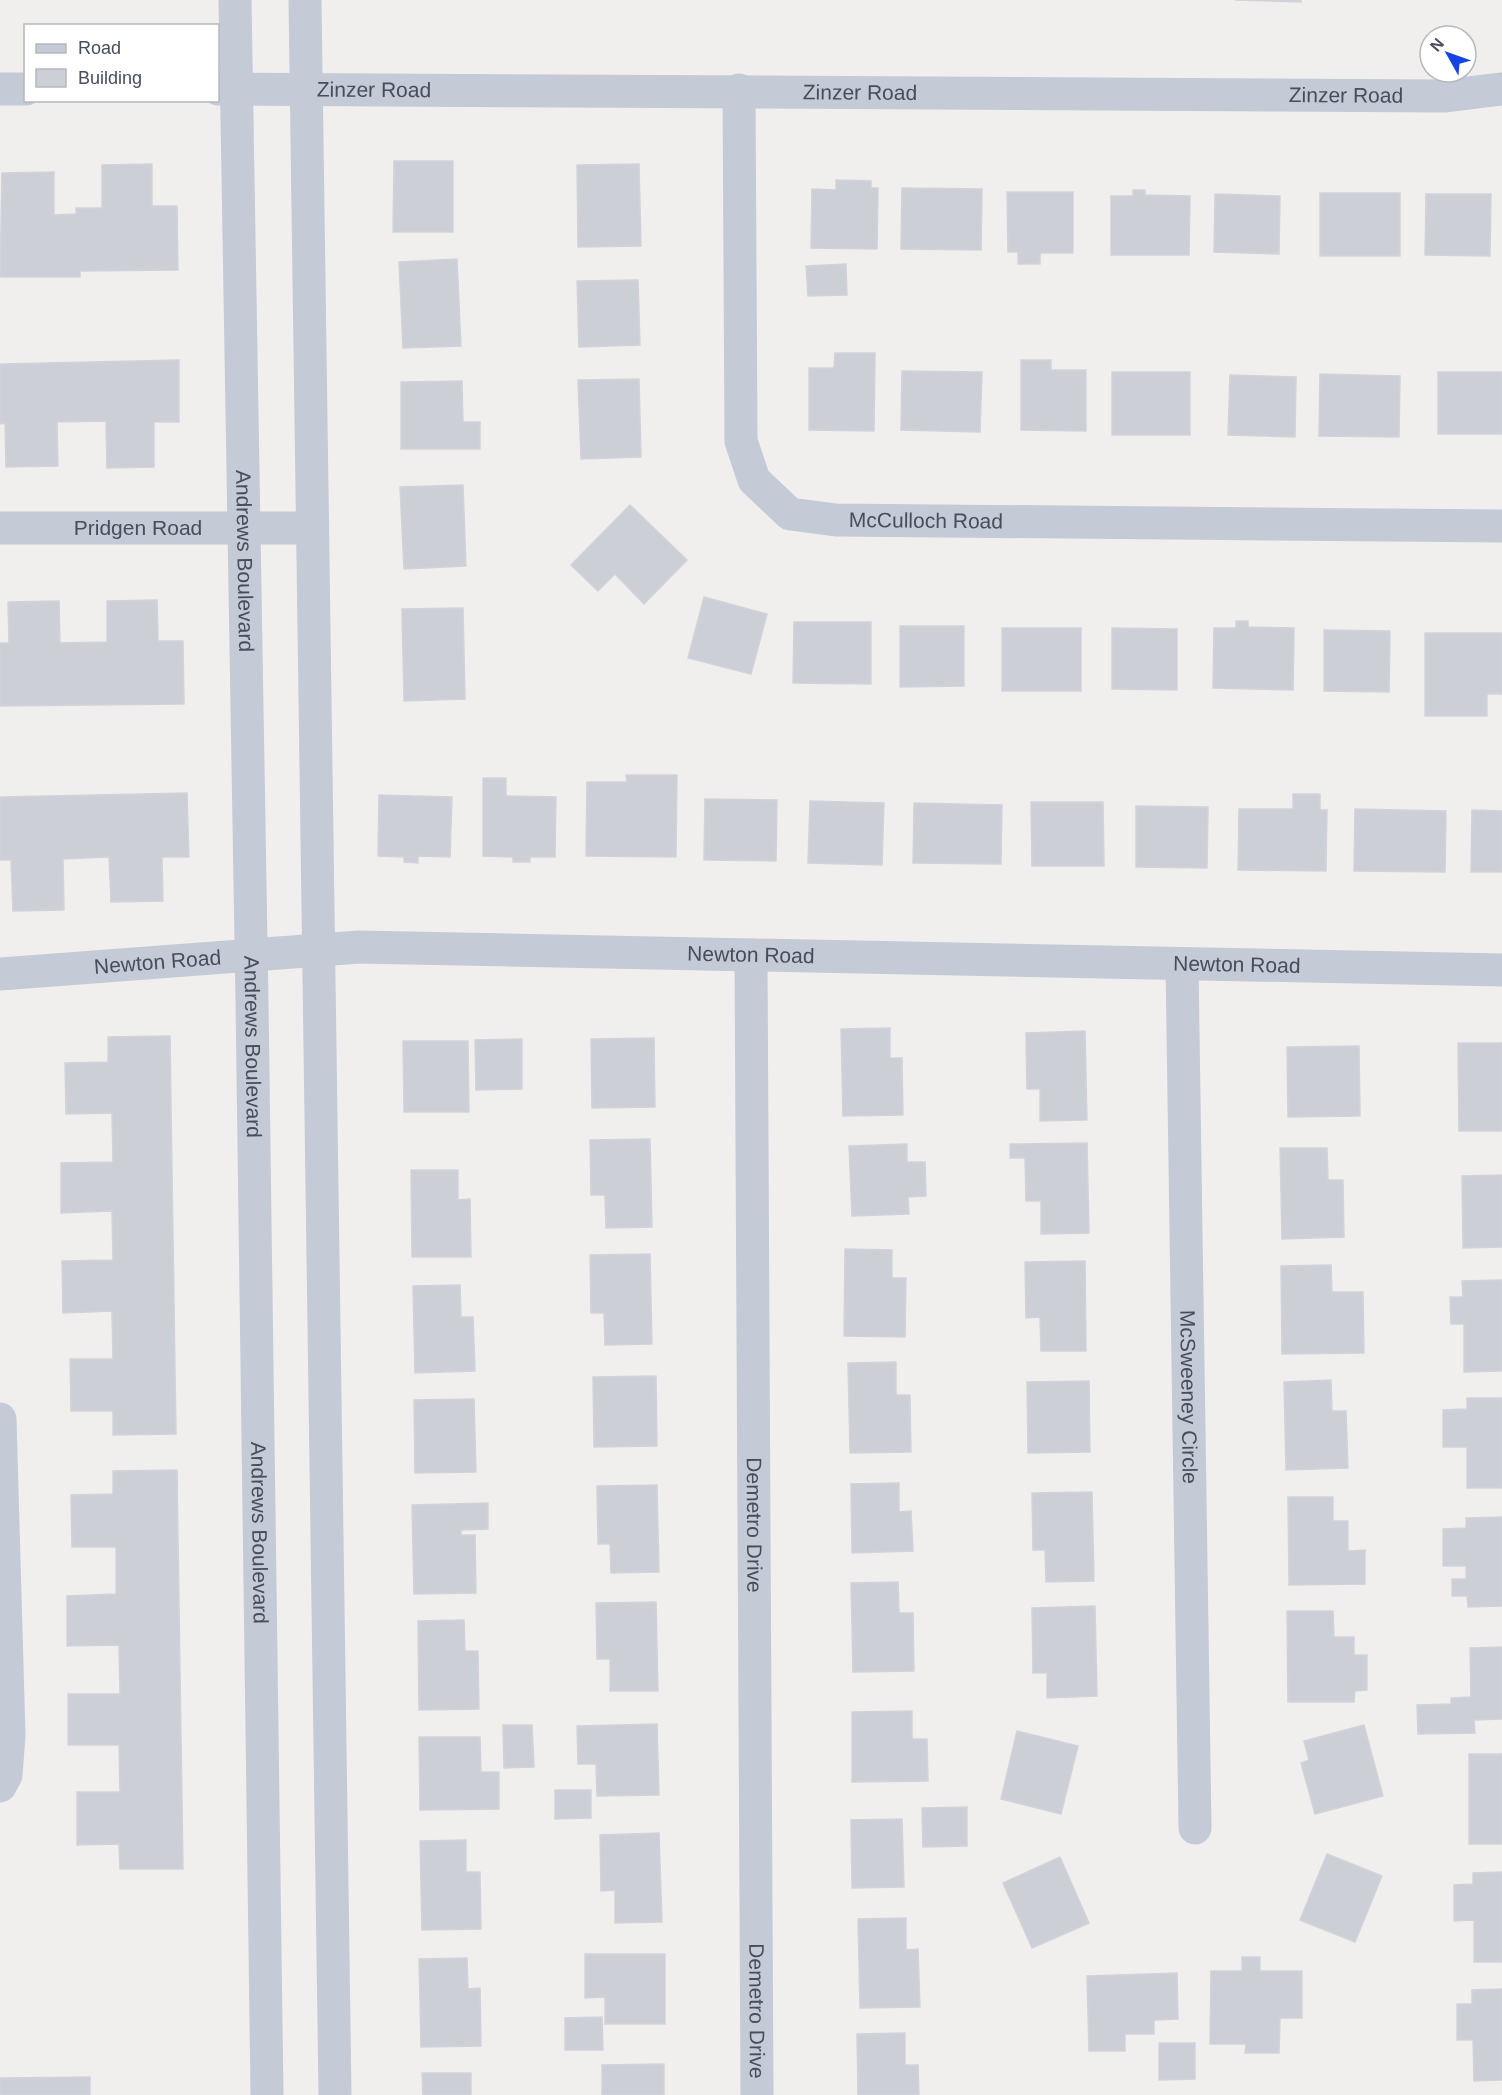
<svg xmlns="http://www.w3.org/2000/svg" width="1502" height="2095" viewBox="0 0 1502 2095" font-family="Helvetica,sans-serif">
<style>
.building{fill:#cdcfd6;stroke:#d2d3da;stroke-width:1.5}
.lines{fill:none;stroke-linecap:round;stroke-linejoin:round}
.minor{stroke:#c4cad6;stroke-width:33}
.labels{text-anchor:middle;stroke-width:5;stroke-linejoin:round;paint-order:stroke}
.street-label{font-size:21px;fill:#464d5c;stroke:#fff}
</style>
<rect width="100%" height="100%" fill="#f1efee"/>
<g class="building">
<polygon points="1235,0 1301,0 1301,2"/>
<polygon points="394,161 453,161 453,232 393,232"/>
<polygon points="152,164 152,206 177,206 178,270 80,271 80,277 0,277 2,173 54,172 54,215 76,214 76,208 102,208 102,165"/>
<polygon points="639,164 641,246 578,247 577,165"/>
<polygon points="836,180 871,181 871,188 878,188 877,249 811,248 812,189 836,190"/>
<polygon points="902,188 982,189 981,250 901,249"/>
<polygon points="1133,190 1145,190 1145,195 1190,196 1189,255 1111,255 1111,196 1133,196"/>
<polygon points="1007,192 1073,192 1073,253 1040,253 1040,264 1018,264 1018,252 1008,252"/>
<rect x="1320" y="193" width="80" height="63"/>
<polygon points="1215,194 1280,196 1279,254 1214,252"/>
<polygon points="1426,194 1491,194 1490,256 1425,255"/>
<polygon points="457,259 461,346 403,348 399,262"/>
<polygon points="846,264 847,295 808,296 806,266"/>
<polygon points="638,280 640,345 579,347 577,281"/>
<polygon points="835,353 875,353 874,431 809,430 809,368 834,368"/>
<polygon points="179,360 179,422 154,422 154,467 107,468 106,421 57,422 58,466 6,467 5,423 0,424 0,364"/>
<polygon points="1021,360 1051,360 1051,370 1086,370 1086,431 1021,430"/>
<polygon points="902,371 982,372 980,432 901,430"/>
<rect x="1112" y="372" width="78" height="63"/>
<rect x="1438" y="372" width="64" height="62"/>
<polygon points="1320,374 1400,376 1399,437 1319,436"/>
<polygon points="1230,375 1296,377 1295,437 1228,435"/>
<polygon points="639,379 641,457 581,459 578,380"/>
<polygon points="462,381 463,422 480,422 480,449 401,449 401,382"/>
<polygon points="463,485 466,566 404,569 400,487"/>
<polygon points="630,505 687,560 644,604 615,574 598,591 571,565"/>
<polygon points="704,597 767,614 751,674 688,658"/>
<polygon points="157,600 158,641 183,641 184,704 0,706 0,643 9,643 8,602 59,601 60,643 107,642 107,601"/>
<polygon points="463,608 465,699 404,701 402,609"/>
<polygon points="1236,621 1248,621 1248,627 1294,628 1293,690 1213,688 1214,628 1236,628"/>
<polygon points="794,622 871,622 871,684 793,683"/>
<polygon points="900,626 964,626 964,686 900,687"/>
<rect x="1002" y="628" width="79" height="63"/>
<polygon points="1112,628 1177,629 1177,690 1112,689"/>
<polygon points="1324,630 1390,631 1389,692 1324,691"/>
<polygon points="1425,633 1502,633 1502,694 1487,694 1487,716 1425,716"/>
<polygon points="626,775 677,775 676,857 586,856 587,782 627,782"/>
<polygon points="483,778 506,778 506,796 556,797 555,857 530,857 530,862 513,862 513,857 483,856"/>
<polygon points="187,793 189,857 162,857 163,901 111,902 109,857 63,859 64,910 13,911 11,860 0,860 0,797"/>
<polygon points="1293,794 1320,794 1320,810 1327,810 1326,871 1238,870 1239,809 1293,809"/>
<polygon points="379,795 452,797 450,857 418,856 418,863 404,862 404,857 378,856"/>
<polygon points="705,799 777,800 776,861 704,860"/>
<polygon points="810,801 884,803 882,865 808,863"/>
<polygon points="1031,802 1103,802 1104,866 1032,866"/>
<polygon points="914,803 1002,805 1001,864 913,863"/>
<polygon points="1136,806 1208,807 1207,868 1136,867"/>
<polygon points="1355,809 1446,811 1445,872 1354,871"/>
<polygon points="1472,810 1502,811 1502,872 1471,872"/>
<polygon points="890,1028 890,1058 902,1058 903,1115 843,1116 841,1029"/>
<polygon points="1085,1031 1087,1120 1040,1121 1040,1089 1027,1089 1026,1033"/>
<polygon points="170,1036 176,1434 113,1435 113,1411 71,1411 70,1359 113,1359 112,1311 63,1313 62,1261 113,1260 112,1211 61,1213 61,1163 113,1162 112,1113 66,1114 65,1063 108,1062 108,1037"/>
<polygon points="654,1038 655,1107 592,1108 591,1039"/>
<polygon points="522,1039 522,1089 476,1090 475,1040"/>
<polygon points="403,1041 468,1041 469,1112 404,1112"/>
<polygon points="1458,1043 1502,1043 1502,1131 1459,1131"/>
<polygon points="1359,1046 1360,1116 1288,1117 1287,1047"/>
<polygon points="650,1139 652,1227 606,1228 605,1195 591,1195 590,1140"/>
<polygon points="1087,1143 1089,1233 1041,1234 1041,1201 1026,1201 1025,1158 1010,1158 1010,1144"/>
<polygon points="907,1144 907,1162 925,1162 926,1196 908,1197 909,1214 852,1216 849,1146"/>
<polygon points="1280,1148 1327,1148 1328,1180 1343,1180 1344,1237 1282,1239"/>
<polygon points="411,1170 458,1170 458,1200 470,1199 471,1257 412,1257"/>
<polygon points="1502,1175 1502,1247 1463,1248 1462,1176"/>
<polygon points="845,1249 892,1250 892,1278 906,1278 905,1337 844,1336"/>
<polygon points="650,1254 652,1344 605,1345 604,1313 591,1313 590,1255"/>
<polygon points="1085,1261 1086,1351 1041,1351 1040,1317 1026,1318 1025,1262"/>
<polygon points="1331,1265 1332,1292 1363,1292 1364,1353 1282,1354 1281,1266"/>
<polygon points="1502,1280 1502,1371 1464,1372 1464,1324 1451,1324 1450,1297 1463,1297 1462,1281"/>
<polygon points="460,1285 461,1317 473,1317 475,1371 415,1373 413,1286"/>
<polygon points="896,1362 896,1395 910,1395 911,1452 850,1453 848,1363"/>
<polygon points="656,1376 657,1446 594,1447 593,1377"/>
<polygon points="1331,1380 1332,1411 1346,1411 1348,1468 1286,1470 1284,1382"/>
<polygon points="1089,1381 1090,1452 1028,1453 1027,1382"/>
<polygon points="1467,1398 1502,1398 1502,1488 1467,1488 1467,1447 1443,1447 1443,1410 1467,1409"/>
<polygon points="474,1399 476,1472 415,1473 414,1400"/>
<polygon points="177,1470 183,1869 120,1869 119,1844 77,1845 77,1792 120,1792 119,1745 68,1745 68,1694 120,1694 119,1645 67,1646 67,1596 116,1594 116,1547 72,1547 71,1495 113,1494 113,1471"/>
<polygon points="899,1483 899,1512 911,1511 913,1551 852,1553 851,1484"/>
<polygon points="657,1485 659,1572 611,1573 610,1544 598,1544 597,1486"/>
<polygon points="1092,1492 1094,1581 1046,1582 1045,1550 1033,1550 1032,1493"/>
<polygon points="1288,1497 1333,1497 1333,1521 1348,1521 1348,1551 1365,1550 1365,1584 1289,1585"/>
<polygon points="488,1503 488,1529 461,1530 461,1535 475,1535 476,1593 414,1594 412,1505"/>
<polygon points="1502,1517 1502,1606 1468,1607 1467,1596 1452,1596 1452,1579 1466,1579 1466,1566 1443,1566 1443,1529 1466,1528 1466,1518"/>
<polygon points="898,1582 899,1613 913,1613 914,1671 853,1672 851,1583"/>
<polygon points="656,1602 658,1691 610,1691 610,1659 597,1659 596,1603"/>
<polygon points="1095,1606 1097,1696 1047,1698 1047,1673 1033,1673 1032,1608"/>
<polygon points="1287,1611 1333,1611 1334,1637 1354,1637 1354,1655 1367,1655 1367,1690 1355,1691 1354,1702 1288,1702"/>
<polygon points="464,1620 465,1651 478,1651 479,1709 419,1710 418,1621"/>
<polygon points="1502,1647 1502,1719 1474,1720 1475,1733 1418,1734 1417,1705 1451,1704 1451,1698 1471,1697 1470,1648"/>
<polygon points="912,1711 912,1739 927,1739 928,1781 852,1782 852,1712"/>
<polygon points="657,1724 659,1795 597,1796 596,1764 578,1764 577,1726"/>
<polygon points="503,1725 532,1725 534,1767 504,1768"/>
<polygon points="1364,1725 1383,1796 1315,1814 1301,1763 1309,1760 1304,1741"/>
<polygon points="1017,1731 1078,1746 1061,1814 1001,1799"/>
<polygon points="419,1737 480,1737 481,1772 499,1772 499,1809 420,1810"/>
<rect x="1469" y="1754" width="33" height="90"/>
<polygon points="555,1790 591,1790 591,1818 555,1819"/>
<polygon points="967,1807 967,1846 923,1847 922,1808"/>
<polygon points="902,1819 904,1887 852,1888 851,1820"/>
<polygon points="659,1833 662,1922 615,1923 615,1890 601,1891 600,1835"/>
<polygon points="466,1840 466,1872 480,1872 481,1929 422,1930 420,1841"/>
<polygon points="1327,1854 1382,1876 1355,1942 1300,1920"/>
<polygon points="1060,1857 1089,1923 1032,1948 1003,1883"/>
<polygon points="1502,1872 1502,1962 1474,1962 1474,1920 1454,1921 1454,1885 1473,1884 1473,1873"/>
<polygon points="906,1918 906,1950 918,1949 920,2007 860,2008 858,1919"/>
<polygon points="585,1954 665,1954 665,2024 605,2024 605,1997 585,1998"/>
<polygon points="1242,1957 1260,1957 1260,1971 1302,1971 1302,2018 1280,2018 1279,2053 1245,2053 1246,2044 1210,2044 1211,1971 1242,1971"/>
<polygon points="467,1958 468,1989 480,1988 481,2046 421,2047 419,1959"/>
<polygon points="1177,1973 1178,2019 1154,2020 1154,2034 1125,2034 1125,2051 1089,2051 1087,1976"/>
<polygon points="1502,1989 1502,2080 1474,2081 1473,2040 1457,2040 1457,2004 1472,2004 1472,1990"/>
<polygon points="602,2017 603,2050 565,2050 565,2018"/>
<polygon points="905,2033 905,2065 918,2065 919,2095 858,2095 857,2034"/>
<polygon points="1159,2043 1195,2043 1195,2079 1159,2080"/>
<polygon points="664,2064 664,2095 602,2095 602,2065"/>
<polygon points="422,2073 471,2073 471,2095 423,2095"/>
<polygon points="90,2077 90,2095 0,2095 0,2078"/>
</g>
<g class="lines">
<g class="minor">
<path id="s1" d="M235,0l17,1001 15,1094"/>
<polyline points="305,0 335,2095"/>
<polyline points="0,89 26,89"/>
<path id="s2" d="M218,89l1226,7 58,-7"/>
<path id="s3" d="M739,90l2,351 13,39 36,34 46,6 666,6"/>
<path id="s4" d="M0,528h312"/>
<path id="s5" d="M751,955l6,1140"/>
<path id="s6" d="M1182,965l13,863"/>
<path id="s7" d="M0,974l359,-27 1143,23"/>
<polyline points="0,1419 9,1735 6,1775 0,1786"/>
</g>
</g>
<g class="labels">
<g class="street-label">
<text dy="7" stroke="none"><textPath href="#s2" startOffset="156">Zinzer Road</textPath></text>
<text dy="7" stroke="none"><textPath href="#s2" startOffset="642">Zinzer Road</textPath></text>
<text dy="7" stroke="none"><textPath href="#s2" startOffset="1128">Zinzer Road</textPath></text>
<text dy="7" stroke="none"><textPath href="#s3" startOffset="578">McCulloch Road</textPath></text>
<text dy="7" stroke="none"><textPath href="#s4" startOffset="138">Pridgen Road</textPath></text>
<text dy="7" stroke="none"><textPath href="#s1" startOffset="561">Andrews Boulevard</textPath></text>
<text dy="7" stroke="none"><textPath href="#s7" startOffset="752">Newton Road</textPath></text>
<text dy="7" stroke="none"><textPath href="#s7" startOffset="158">Newton Road</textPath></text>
<text dy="7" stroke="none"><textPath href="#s7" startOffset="1238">Newton Road</textPath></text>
<text dy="7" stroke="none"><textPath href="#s1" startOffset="1047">Andrews Boulevard</textPath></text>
<text dy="7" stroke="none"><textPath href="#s6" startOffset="432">McSweeney Circle</textPath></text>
<text dy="7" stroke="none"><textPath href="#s5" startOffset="570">Demetro Drive</textPath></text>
<text dy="7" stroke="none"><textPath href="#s1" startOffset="1533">Andrews Boulevard</textPath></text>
<text dy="7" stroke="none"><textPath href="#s5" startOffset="1056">Demetro Drive</textPath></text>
</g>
</g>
<rect x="24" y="24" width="195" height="78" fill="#ffffff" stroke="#b5b8be" stroke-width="1.5"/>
<rect x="36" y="44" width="30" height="9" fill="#c4cad6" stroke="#b5b8be" stroke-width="1.5"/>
<text x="78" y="54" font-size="18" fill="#464d5c">Road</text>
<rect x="36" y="69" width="30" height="18" fill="#cdcfd6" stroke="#b5b8be" stroke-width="1.5"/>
<text x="78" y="84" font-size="18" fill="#464d5c">Building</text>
<g transform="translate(1448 54) rotate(310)"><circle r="28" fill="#ffffff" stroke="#b5b8be" stroke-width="1.5"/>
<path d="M0-4.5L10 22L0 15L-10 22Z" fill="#1445e4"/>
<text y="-9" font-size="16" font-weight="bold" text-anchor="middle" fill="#464d5c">N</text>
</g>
</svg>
